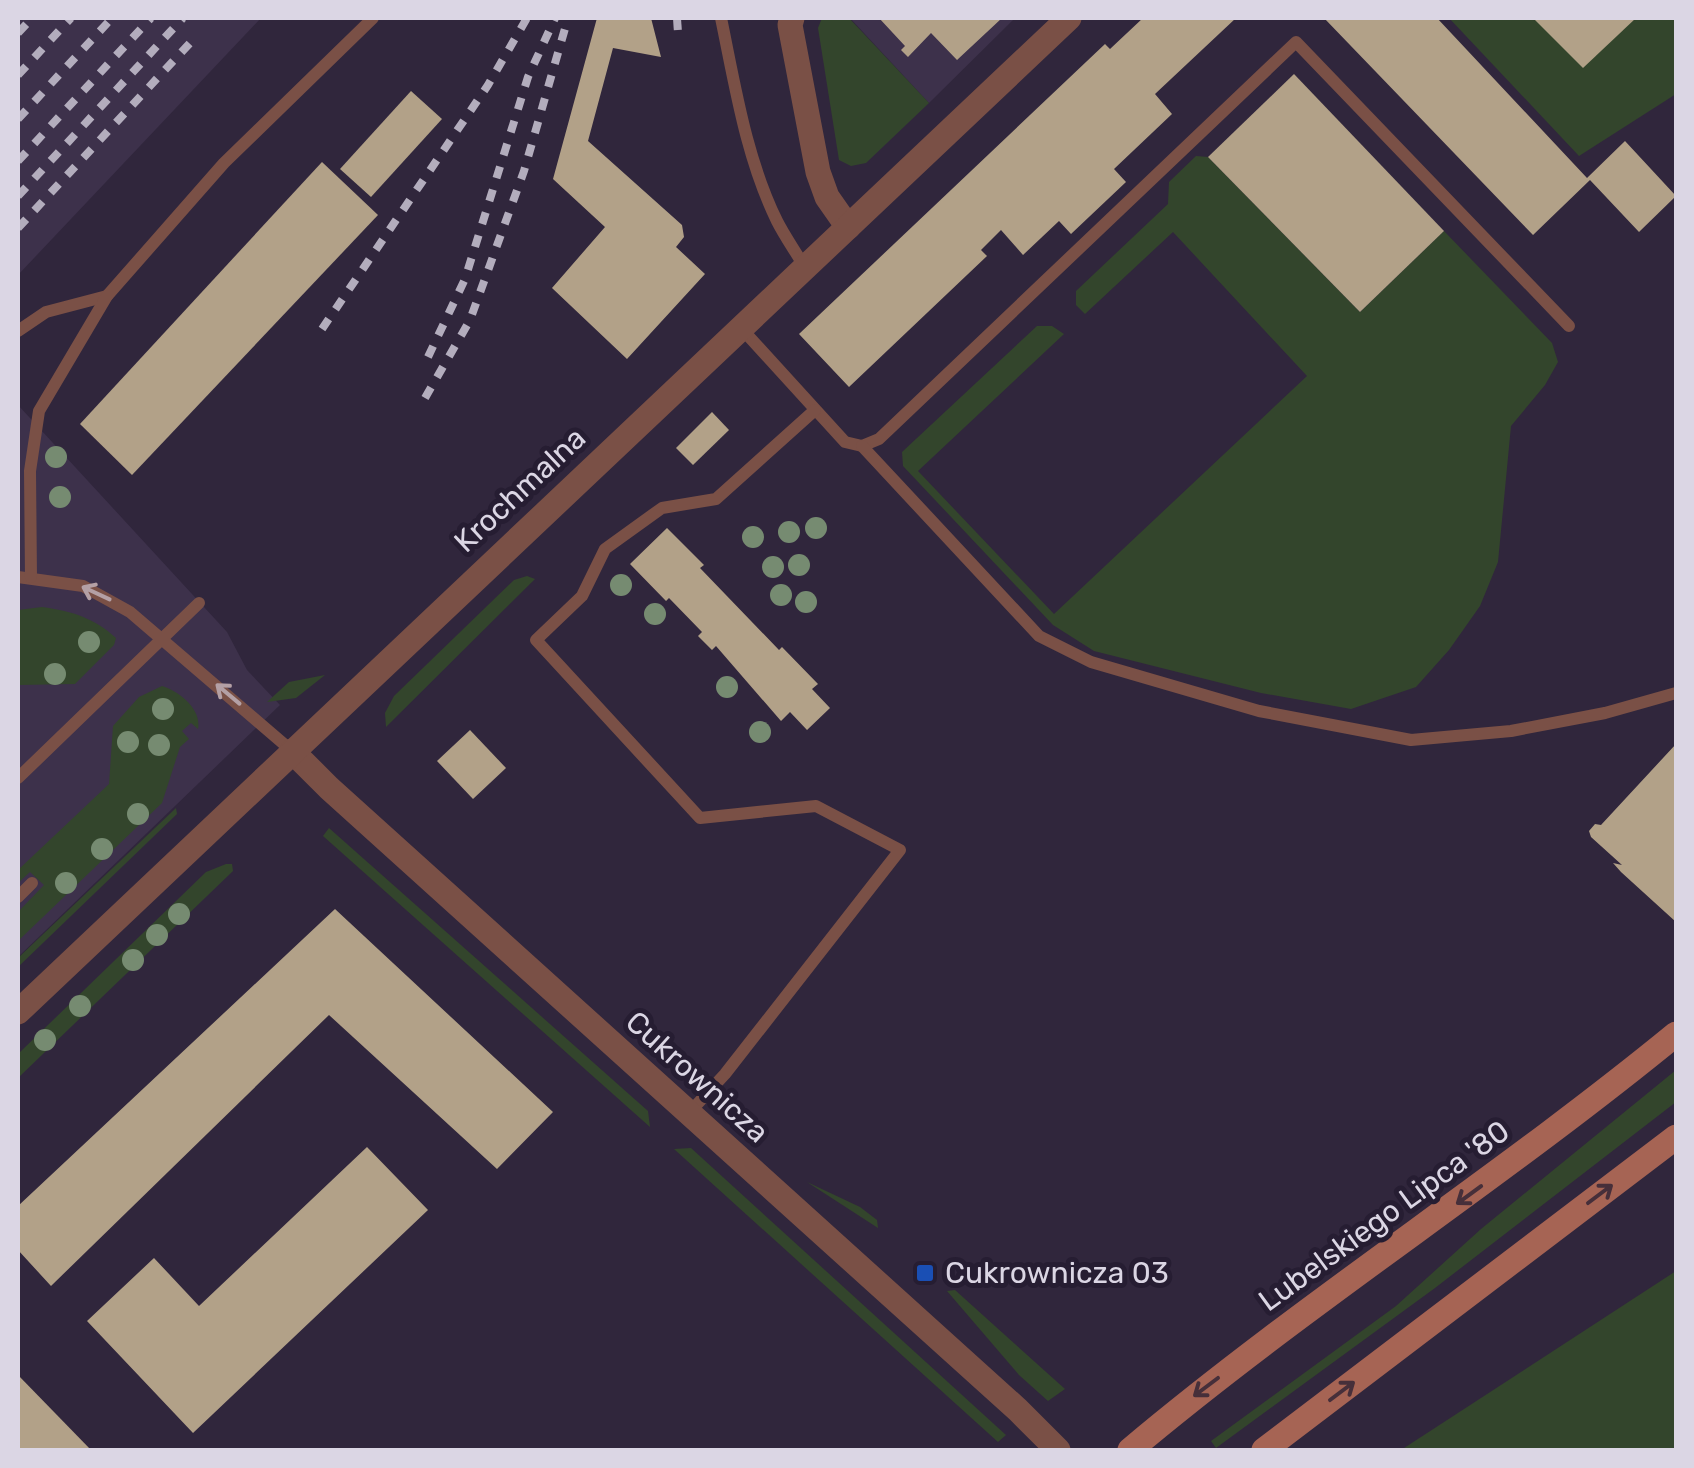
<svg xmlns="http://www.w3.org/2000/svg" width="1694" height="1468" viewBox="0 0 1694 1468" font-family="Rubik,sans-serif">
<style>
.built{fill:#3d314b}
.green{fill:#33452c}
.building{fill:#b2a188}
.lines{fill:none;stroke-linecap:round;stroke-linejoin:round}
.lane{stroke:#7a5046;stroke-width:12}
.street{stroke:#7a5046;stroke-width:25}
.secondary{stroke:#a66454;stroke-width:25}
.rail{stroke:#b3adbd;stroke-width:8;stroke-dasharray:12 12;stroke-linecap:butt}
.tree{fill:#768b71}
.oneway{stroke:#b4a0a5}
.oneway2{stroke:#462f3a}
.transit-dot{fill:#1a4fb4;stroke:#261d32;stroke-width:4}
.labels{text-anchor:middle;stroke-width:10;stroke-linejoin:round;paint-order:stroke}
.street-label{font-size:30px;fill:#dbd6e4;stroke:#261d32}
.poi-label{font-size:30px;fill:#dbd6e4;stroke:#261d32;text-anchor:start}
</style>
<rect width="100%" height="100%" fill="#30263c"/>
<g class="built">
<polygon points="18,18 261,18 18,275"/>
<polygon points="850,18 1015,18 929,103"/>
<polygon points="18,405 227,632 247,670 280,705 18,957"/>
</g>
<g class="green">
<polygon points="822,18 849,18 929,103 866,163 851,166 839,160 818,28"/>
<polygon points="1449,18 1676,18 1676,94 1579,156"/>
<polygon points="1196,156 1208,157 1360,312 1444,231 1552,343 1558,362 1545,385 1511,426 1498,562 1480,606 1449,650 1416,687 1351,709 1261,693 1094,651 1053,625 903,466 902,452 1037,326 1052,326 1064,334 918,471 1054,614 1307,376 1173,232 1085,314 1076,305 1076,291 1168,204 1169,182"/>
<polygon points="527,576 535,579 386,727 385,713 394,696 514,580"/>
<path d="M42,607c30,4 52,11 74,31l-2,7 -39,39 -57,1v-75z"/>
<polygon points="325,675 296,698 267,702 289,682"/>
<path d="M162,686c17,5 40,23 36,43l-7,-6 -9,8 7,8 -9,8 -18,56 -144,138v-29l26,-27 -14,-13 -12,11v-13l91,-86 4,-58 26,-29z"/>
<polygon points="176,808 177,814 18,967 18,958"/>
<polygon points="329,828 648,1111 650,1127 323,836"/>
<polygon points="226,864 232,864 233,871 18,1078 18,1054 206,872"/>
<polygon points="1676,1070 1676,1102 1435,1288 1216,1448 1211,1441 1396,1306 1481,1229"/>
<polygon points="691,1148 1006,1435 998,1442 674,1149"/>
<polygon points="807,1182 860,1207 877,1220 878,1228"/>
<polygon points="1676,1271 1676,1450 1401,1450"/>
<polygon points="955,1290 1065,1389 1048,1401 1019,1375 947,1291"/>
</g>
<g class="building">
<polygon points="597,18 651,18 661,57 613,48 588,141 682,225 684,237 676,247 705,274 627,359 552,288 605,227 553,179"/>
<polygon points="879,18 1002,18 957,60 931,33 908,57 901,50 905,46"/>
<polygon points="1143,18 1236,18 1155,94 1172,114 1114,169 1126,182 1071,234 1059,221 1023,255 1001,230 981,250 987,256 849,387 799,334 1105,44 1110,49"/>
<polygon points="1324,18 1437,18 1587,178 1625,141 1676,196 1639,232 1590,180 1533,235"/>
<polygon points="1533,18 1636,18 1583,68"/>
<polygon points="1294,74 1444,231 1360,312 1208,157"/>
<polygon points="411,91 442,119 371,197 340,169"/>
<polygon points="322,162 378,215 132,475 80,424"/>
<polygon points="712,412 729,430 693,465 676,448"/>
<polygon points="667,528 704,565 700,568 779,650 782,647 818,684 812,689 830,708 807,730 790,712 781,721 716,646 712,650 698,636 702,632 669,598 666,601 630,564"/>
<polygon points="470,730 506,768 473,799 437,761"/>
<polygon points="1676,744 1676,922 1621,872 1613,863 1622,865 1591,837 1589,831 1595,824 1601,825"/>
<polygon points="335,909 553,1112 497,1169 329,1015 51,1286 18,1250 18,1206"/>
<polygon points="367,1147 428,1210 193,1433 87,1321 154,1258 199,1306"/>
<polygon points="18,1375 91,1450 18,1450"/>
</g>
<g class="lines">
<g class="lane">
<path d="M721,18c14,67 25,140 56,203 8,16 19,31 28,47"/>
<polyline points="742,329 845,442 862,446 879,439 1296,42 1569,326"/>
<polyline points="18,331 46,312 107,296"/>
<polyline points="862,446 1039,636 1091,662 1259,711 1411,740 1511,731 1605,713 1676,693"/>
<polyline points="18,577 83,586 130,612 292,751"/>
<polyline points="31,577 30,471 39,411 107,296 224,163 373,18"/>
<polyline points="18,778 199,603"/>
<polyline points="18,897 32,883"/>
<polyline points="689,1113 725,1074 900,850 816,806 700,818 536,640 582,596 605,549 662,508 716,499 815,410"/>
</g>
<g class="street">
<polyline points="792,18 790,25 818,172 827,197 848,227"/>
<polyline points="292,751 329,788 1018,1410 1058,1450"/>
<polyline points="18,1012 1069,18"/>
</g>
<g class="secondary">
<path d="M1130,1450c175,-147 369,-271 546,-416"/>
<polyline points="1264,1450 1676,1137"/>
</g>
<g class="rail">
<polyline points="677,18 678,33"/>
<polyline points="18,33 32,18"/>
<polyline points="18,75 71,18"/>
<polyline points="18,119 112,18"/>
<polyline points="18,161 151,18"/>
<polyline points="18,196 183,18"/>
<polyline points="18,228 190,43"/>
<polyline points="322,329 488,85 527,18"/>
<polyline points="428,357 465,279 528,77 555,18"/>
<polyline points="425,398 470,320 524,171 568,18"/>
</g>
</g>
<g class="tree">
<circle cx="56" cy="457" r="11"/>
<circle cx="60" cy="497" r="11"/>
<circle cx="816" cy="528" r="11"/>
<circle cx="789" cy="532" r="11"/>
<circle cx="753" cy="537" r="11"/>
<circle cx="799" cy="565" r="11"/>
<circle cx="773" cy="567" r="11"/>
<circle cx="621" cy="585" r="11"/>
<circle cx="781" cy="595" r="11"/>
<circle cx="806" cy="602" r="11"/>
<circle cx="655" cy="614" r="11"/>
<circle cx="89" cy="642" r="11"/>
<circle cx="55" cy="674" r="11"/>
<circle cx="727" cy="687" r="11"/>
<circle cx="163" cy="709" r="11"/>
<circle cx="760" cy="732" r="11"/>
<circle cx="128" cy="742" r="11"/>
<circle cx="159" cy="745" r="11"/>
<circle cx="138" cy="814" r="11"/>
<circle cx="102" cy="849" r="11"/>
<circle cx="66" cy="883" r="11"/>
<circle cx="179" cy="914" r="11"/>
<circle cx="157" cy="935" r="11"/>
<circle cx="133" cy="960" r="11"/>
<circle cx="80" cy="1006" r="11"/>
<circle cx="45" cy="1040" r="11"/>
</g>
<defs><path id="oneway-shaft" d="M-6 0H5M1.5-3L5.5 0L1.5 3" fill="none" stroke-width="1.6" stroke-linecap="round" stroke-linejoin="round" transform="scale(2.5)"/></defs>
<g class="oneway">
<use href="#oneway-shaft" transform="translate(96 593) rotate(-155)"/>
<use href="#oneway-shaft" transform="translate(228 694) rotate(-140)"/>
</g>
<g class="oneway2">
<use href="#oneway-shaft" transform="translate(1600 1194) rotate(-37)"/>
<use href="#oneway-shaft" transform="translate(1469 1195) rotate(144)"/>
<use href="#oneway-shaft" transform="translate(1206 1387) rotate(143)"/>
<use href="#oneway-shaft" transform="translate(1342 1391) rotate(-37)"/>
</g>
<rect class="transit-dot" x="915" y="1263" width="20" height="20" rx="5"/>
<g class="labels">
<g class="street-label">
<text transform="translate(520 490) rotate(-43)" y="10">Krochmalna</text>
<text transform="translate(697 1077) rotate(42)" y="10">Cukrownicza</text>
<text transform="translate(1384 1216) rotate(-36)" y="10">Lubelskiego Lipca '80</text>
</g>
<g class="poi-label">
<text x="945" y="1283">Cukrownicza 03</text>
</g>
</g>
<rect width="1694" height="1468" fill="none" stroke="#dbd6e4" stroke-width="40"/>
</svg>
